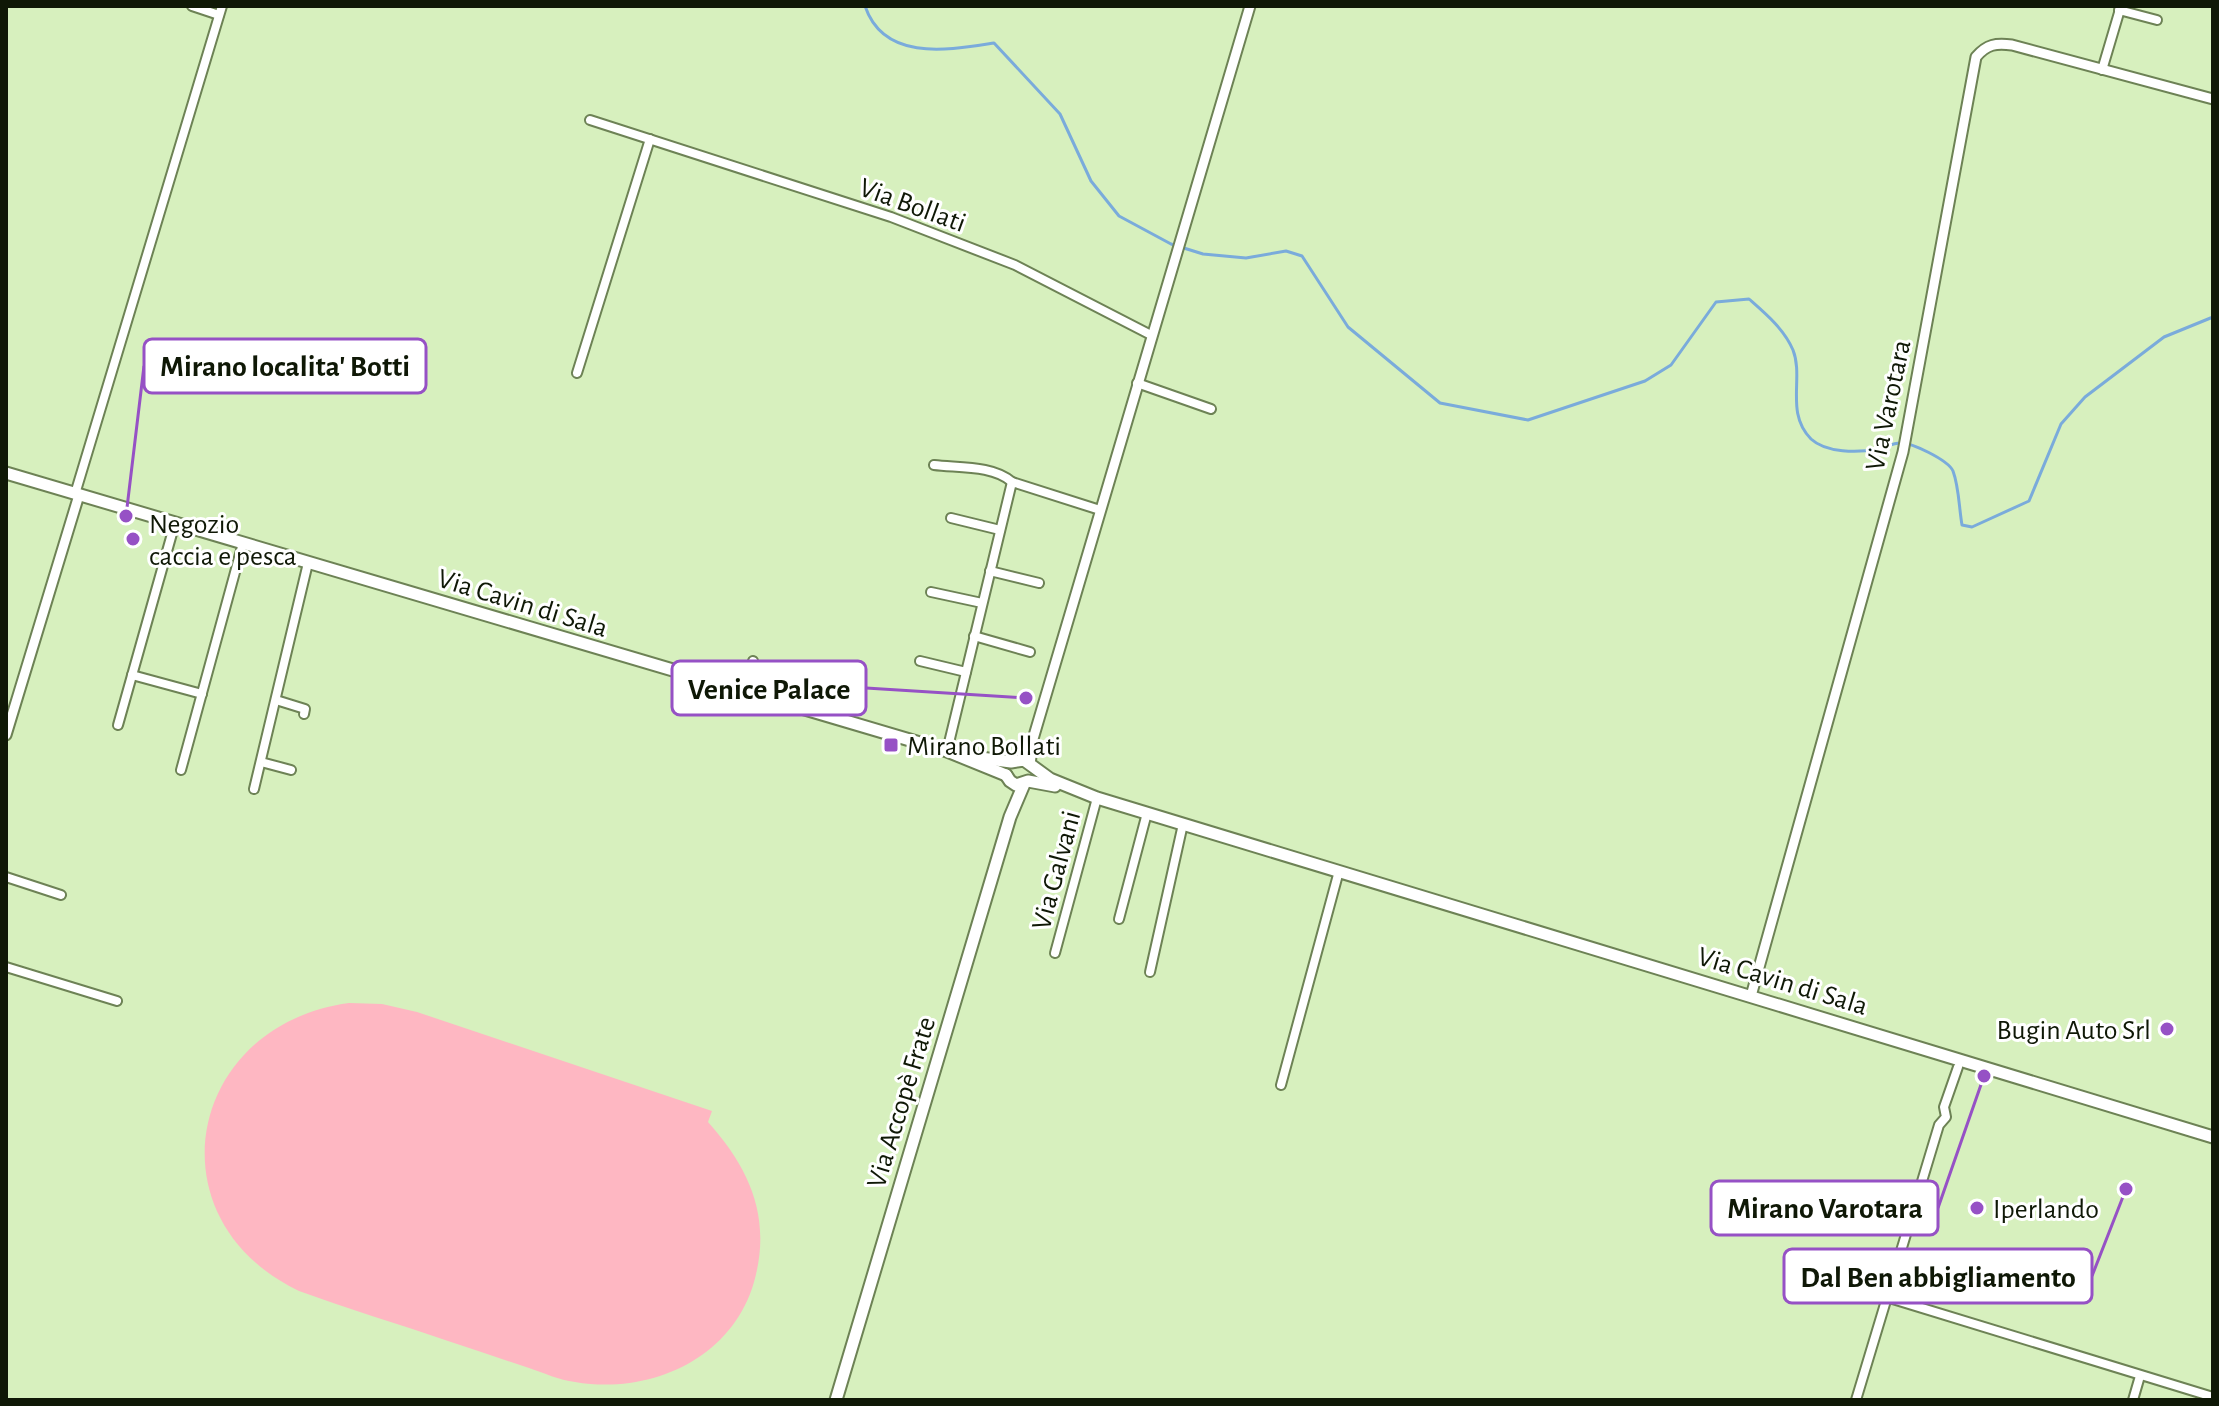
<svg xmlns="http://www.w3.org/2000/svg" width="2219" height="1406" viewBox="0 0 2219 1406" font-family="'Alegreya Sans',sans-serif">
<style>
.green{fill:#feb7c2}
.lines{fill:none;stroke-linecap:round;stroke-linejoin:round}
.stream{stroke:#7aabdb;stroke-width:3}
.minor-casing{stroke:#6d8255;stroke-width:12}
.tertiary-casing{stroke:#6d8255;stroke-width:13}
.secondary-casing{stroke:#6d8255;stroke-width:15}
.minor{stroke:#fff;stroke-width:8}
.tertiary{stroke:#fff;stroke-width:9}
.secondary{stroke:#fff;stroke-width:11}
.poi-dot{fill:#9651c5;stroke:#fff;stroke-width:3}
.labels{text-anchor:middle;stroke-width:6;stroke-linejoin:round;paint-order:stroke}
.street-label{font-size:28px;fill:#0f1806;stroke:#fff}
.poi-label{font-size:28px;fill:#0f1806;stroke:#fff;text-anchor:start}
.leader{fill:none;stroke:#9651c5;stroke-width:3}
.callout-dot{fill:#9651c5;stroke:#fff;stroke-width:3}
.callout{fill:#fff;stroke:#9651c5;stroke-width:3}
.callout-label{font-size:30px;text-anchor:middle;font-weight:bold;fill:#0f1806}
</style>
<rect width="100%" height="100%" fill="#d7f0be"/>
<path class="green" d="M349,1003l33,1 35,8 295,99 -4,11c42,47 64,96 46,160 -22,77 -104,113 -179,100 -16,-2 -31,-9 -46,-14 -27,-9 -54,-18 -81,-27 -49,-17 -100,-32 -149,-50 -150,-72 -112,-266 50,-288z"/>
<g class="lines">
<path class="stream" d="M865,6c19,56 83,44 129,37l66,71 31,67 28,35 52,28 32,10 43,4 40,-7 16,5 46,71 92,76 88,17 117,-39 26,-16 45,-63 33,-3c17,15 35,30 44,51 11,28 -8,63 18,89 15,14 47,14 66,10 7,-1 16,-6 23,-6 11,-1 48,17 53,28 6,16 6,37 9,54l10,2 57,-26 32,-77 24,-27 79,-60 49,-20"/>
<g class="minor-casing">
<g id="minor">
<polyline points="192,6 219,15"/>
<polyline points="2119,10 2157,20"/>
<polyline points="2102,70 2121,6"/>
<polyline points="590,120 891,217 1015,265 1151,335"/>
<polyline points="577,373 650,139"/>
<polyline points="1137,383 1211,409"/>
<path d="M934,465c24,3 59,0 78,17"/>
<polyline points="75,494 222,6"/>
<polyline points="951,518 1000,530"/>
<polyline points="990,571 1039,583"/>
<polyline points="931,592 982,603"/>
<polyline points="974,636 1030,652"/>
<polyline points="920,661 966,672"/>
<polyline points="132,675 202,694"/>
<polyline points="744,692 753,661"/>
<polyline points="276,700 305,709 304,714"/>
<polyline points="118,725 175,523"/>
<polyline points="947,751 1012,482 1100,510"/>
<polyline points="261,762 291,770"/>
<polyline points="181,770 243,543"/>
<polyline points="254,789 308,563"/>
<polyline points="6,877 61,895"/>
<polyline points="1119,919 1147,813"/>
<polyline points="1055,953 1097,798"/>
<polyline points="6,967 117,1001"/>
<polyline points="1150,972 1183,824"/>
<polyline points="1281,1085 1339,871"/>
<polyline points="1886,1297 2213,1397"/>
<polyline points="1856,1400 1939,1125 1946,1117 1944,1107 1958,1067"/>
<polyline points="2133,1400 2140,1376"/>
</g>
</g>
<g class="tertiary-casing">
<g id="tertiary">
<polyline points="6,735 79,495"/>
<polyline points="1030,765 1033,739 1250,6"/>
<path d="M1751,996l152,-544 73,-395c11,-13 20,-14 36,-12l201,54"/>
</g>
</g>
<g class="secondary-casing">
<g id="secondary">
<polyline points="6,473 947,751 1006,775"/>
<polyline points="958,755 1011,762 1024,760 1050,779 1097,798 2213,1137"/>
<polyline points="1006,775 1010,781 1016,785 1028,781 1055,786"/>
<polyline points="836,1400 1010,817 1024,784"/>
</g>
</g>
<use href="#minor" class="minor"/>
<use href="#tertiary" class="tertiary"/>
<use href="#secondary" class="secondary"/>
</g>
<g class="poi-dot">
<circle cx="133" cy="539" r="8"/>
<rect x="883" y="737" width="16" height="16" rx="4"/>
<circle cx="2167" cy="1029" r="8"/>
<circle cx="1977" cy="1208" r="8"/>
</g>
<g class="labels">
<g class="street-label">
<text transform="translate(913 204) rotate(20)" y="10">Via Bollati</text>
<text transform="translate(1887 405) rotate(-78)" y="10">Via Varotara</text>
<text transform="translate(523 602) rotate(17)" y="10">Via Cavin di Sala</text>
<text transform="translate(1055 870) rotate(-75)" y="10">Via Galvani</text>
<text transform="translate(1783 980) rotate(17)" y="10">Via Cavin di Sala</text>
<text transform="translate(900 1102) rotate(-73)" y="10">Via Accopè Frate</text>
</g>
<g class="poi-label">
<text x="149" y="533">Negozio<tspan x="149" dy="32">caccia e pesca</tspan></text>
<text x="907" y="755">Mirano Bollati</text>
<text x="2151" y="1039" text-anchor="end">Bugin Auto Srl</text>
<text x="1993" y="1218">Iperlando</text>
</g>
</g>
<path class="leader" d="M126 516L144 366M1026 698L866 688M1984 1076L1938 1208M2126 1189L2092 1276"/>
<g class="callout-dot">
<circle cx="126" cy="516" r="8"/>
<circle cx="1026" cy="698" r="8"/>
<circle cx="1984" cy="1076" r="8"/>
<circle cx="2126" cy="1189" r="8"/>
</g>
<g class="callout">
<rect x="144" y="339" width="282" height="54" rx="8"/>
<rect x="672" y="661" width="194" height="54" rx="8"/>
<rect x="1711" y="1181" width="227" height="54" rx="8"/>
<rect x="1784" y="1249" width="308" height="54" rx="8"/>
</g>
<g class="callout-label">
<text x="285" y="376">Mirano localita' Botti</text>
<text x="769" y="699">Venice Palace</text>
<text x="1825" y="1218">Mirano Varotara</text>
<text x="1938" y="1287">Dal Ben abbigliamento</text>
</g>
<rect width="2219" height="1406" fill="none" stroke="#0f1806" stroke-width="16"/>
</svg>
